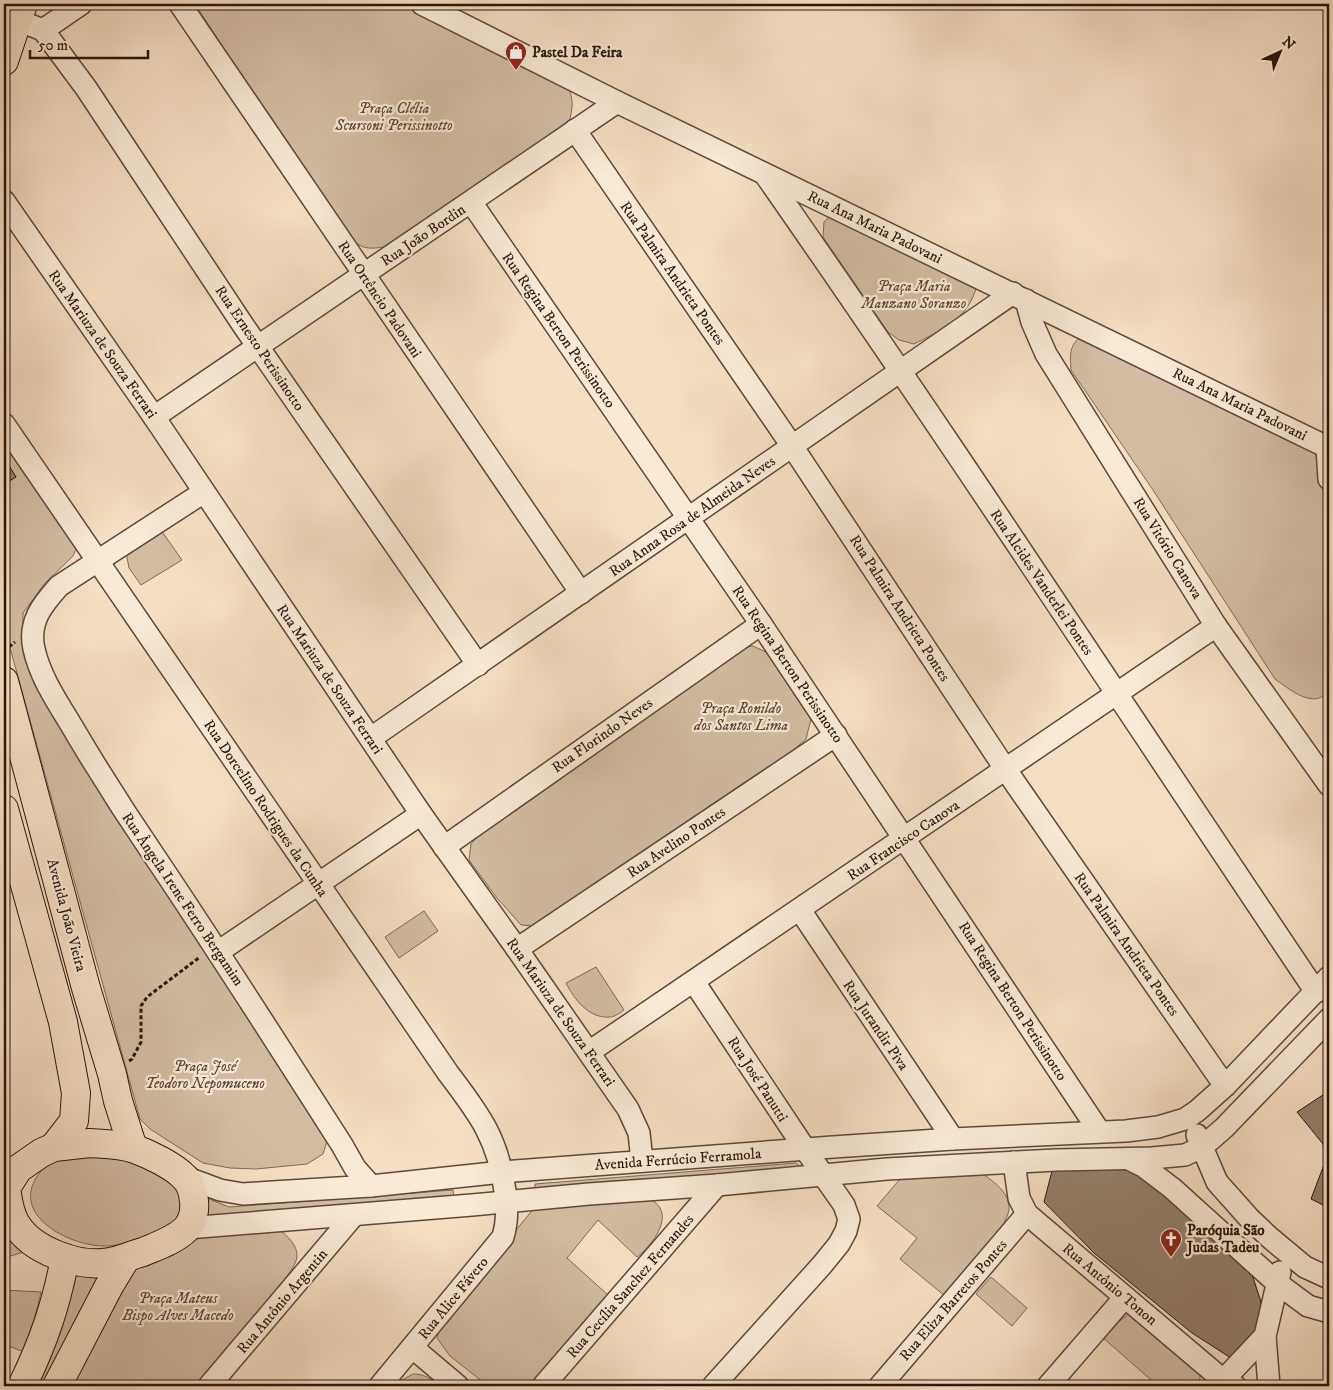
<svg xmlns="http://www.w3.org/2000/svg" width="1333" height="1390" viewBox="0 0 1333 1390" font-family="'IM FELL DW Pica',serif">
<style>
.green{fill:#d2bda3;stroke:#7e6a58}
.building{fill:#937f6c;stroke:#29170e}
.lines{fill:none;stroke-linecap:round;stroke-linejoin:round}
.minor-casing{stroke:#5c493b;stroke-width:24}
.major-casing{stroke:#29170e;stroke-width:30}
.path{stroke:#29170e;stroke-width:3;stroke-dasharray:4 2.5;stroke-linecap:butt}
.minor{stroke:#f8ead7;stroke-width:21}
.major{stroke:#f5dfc2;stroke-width:28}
.labels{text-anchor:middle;stroke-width:4.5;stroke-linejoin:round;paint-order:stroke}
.poi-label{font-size:15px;font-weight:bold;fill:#29170e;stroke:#f8ead7;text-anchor:start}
.park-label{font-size:15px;font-style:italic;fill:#5c493b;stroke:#f8ead7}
.street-label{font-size:15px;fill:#29170e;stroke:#f8ead7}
</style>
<rect width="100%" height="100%" fill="#f5dfc2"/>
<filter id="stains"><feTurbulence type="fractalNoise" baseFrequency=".004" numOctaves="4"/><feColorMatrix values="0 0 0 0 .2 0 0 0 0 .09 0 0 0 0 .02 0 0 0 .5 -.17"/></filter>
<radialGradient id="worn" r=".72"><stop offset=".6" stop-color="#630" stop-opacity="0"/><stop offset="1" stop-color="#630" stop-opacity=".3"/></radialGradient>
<g class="green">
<path d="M195,4h206l166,82c7,12 6,22 2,36l-176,123c-34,8 -35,1 -56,-23z"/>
<path d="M832,214l145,71c-9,35 -34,44 -63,59l-15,-4 -11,-8 -65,-95 1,-15z"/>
<path d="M1086,333l234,111 9,138v107c-13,23 -40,0 -54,-10l-122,-189 -82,-120c-1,-19 -2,-26 15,-37z"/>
<polygon points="4,421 80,540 73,556 45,583 23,613 23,642 34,684 47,707 95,782 155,866 327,1141 323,1154 307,1164 256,1169 230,1168 203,1163 150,1129 140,1119 4,626 4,484 16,477 4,458"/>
<polygon points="156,523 182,560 141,585 129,568 126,552"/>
<polygon points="753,646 768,653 797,695 811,719 806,739 784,758 534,926 521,925 497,898 469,860 471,844 483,830 737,649"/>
<polygon points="424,911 438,931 399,958 385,937"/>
<path d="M596,967l28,43c-4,3 -10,7 -14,7 -21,2 -36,-18 -44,-34z"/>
<path d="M96,1151l59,14 34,37c-5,6 -9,16 -15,22 -12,10 -53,22 -68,22 -33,1 -94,-28 -70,-68 5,-8 13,-17 22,-20 12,-4 26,-5 38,-7z"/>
<polygon points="796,1163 801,1167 535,1195 535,1184"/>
<path d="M968,1166c15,8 42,22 41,43 -1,20 -50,70 -64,87l-45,-37 17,-21 -40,-32 29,-34z"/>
<polygon points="453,1190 454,1200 204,1218 207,1198 229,1207"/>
<path d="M641,1193c6,4 15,8 19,15 9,16 -11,40 -23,49l-39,-37 -31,38 41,37 -75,88 -5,3h-40l-38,-30 -13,-18 4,-17 94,-114z"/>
<polygon points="4,1217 37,1248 4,1258"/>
<path d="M279,1229c8,7 19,16 18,28 -2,20 -85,109 -102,129h-130l62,-121 57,-30z"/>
<polygon points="70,1272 111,1272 51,1386 30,1386"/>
<polygon points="991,1277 1027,1308 1012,1326 976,1294"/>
<polygon points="4,1290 41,1292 26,1353 4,1344"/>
<polygon points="1131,1312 1201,1370 1199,1386 1158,1386 1101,1336"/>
<path d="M413,1374c12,0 18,5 26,12h-43l4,-5z"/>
</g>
<g class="building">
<polygon points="4,458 16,477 4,484"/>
<polygon points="1329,1091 1329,1208 1311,1199 1325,1162 1323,1144 1297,1112"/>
<polygon points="1092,1164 1139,1172 1248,1262 1261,1302 1261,1331 1231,1358 1192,1333 1094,1253 1044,1202 1052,1171"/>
</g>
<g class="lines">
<g class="minor-casing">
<g id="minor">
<polyline points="180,4 581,593"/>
<polyline points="422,4 617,102 1329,448"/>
<polyline points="30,25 43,30 81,4"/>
<polyline points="43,30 86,88 243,325 478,665"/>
<polyline points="575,130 792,446 1006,770 1225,1086"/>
<path d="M766,176c188,269 367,544 550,816"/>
<polyline points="4,201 154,417 421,814 517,949 628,1109 639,1133 642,1161"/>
<polyline points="471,202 761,624 1099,1131"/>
<polyline points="1026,300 1032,322 1046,354 1216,626 1329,785"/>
<polyline points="154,417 617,102"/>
<path d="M4,424l444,649c31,41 50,65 57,118 2,17 3,28 -2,46l-123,149"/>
<polyline points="1327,447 1329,479"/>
<path d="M204,492l-145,94c-17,19 -31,36 -25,63 6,27 22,51 36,74 27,46 55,90 85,134 64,95 125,191 187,288l13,23 16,18"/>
<polyline points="371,738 1013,293"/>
<polyline points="444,847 761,624"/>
<polyline points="800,910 953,1139"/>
<polyline points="517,949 836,735"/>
<polyline points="218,952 421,814"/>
<polyline points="694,982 805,1149 844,1205 849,1219 846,1231 839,1244 822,1265 713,1386"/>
<polyline points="589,1052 1216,626"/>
<polyline points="1197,1135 1217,1182 1249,1218 1269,1237 1305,1267 1329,1278"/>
<polyline points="1129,1159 1143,1166 1172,1188 1277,1283 1308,1306 1329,1312"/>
<polyline points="1014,1162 1019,1198 1027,1214 1223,1380 1235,1386"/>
<polyline points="185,1177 220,1190 243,1194 273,1192 371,1186 502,1172 833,1147 953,1139 1126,1131 1158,1127 1185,1119 1197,1111 1225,1086 1329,977"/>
<polyline points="187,1228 472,1205 589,1194 717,1185 887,1169 1056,1160 1152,1158 1185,1155 1202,1147 1224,1128 1329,1019"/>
<polyline points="1265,1336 1269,1386"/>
<polyline points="413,1348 458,1386"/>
<polyline points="209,1386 354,1215"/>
<polyline points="543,1386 717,1185"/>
<polyline points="880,1386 1027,1214"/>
<polyline points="1048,1386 1125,1297"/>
<polyline points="1218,1386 1265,1336 1280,1272"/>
</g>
</g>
<g class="major-casing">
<g id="major">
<polyline points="4,61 23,4"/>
<polyline points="4,681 86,988 112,1074 118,1101 133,1148"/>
<polyline points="4,809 63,1022 76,1093 74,1121 54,1147"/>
<path d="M90,1143c14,1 31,1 45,6 14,5 39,17 49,28 7,6 9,15 10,24 1,9 -1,21 -8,28 -11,11 -29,17 -43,23 -11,3 -22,8 -33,10 -30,6 -78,-11 -94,-38 -7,-11 -8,-24 -10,-36l12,-19 23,-16 13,-6z"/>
<path d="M22,1386c21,-43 34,-80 43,-128"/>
<polyline points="57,1386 109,1286 126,1258"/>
</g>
</g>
<g class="path">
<polyline points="4,651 15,642"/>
<polyline points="129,1061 132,1059 141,1042 141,1006 147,997 200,957"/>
</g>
<use href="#minor" class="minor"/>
<use href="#major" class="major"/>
</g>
<defs>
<g id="shop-pin" transform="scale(1.125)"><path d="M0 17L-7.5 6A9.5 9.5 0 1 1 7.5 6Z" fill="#8f2418" stroke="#f8ead7"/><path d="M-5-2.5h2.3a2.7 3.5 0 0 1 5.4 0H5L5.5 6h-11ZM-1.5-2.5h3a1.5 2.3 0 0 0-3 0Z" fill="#fff"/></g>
<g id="church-pin" transform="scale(1.125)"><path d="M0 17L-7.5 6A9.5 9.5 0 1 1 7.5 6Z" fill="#8f2418" stroke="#f8ead7"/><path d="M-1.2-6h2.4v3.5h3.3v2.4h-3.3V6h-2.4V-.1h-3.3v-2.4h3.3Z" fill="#fff"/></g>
</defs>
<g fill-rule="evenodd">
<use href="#shop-pin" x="516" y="52"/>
<use href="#church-pin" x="1171" y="1239"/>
</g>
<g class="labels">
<g class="poi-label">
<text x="532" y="57">Pastel Da Feira</text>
<text x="1187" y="1235">Paróquia São<tspan x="1187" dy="17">Judas Tadeu</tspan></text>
</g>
<g class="park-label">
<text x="394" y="113">Praça Clélia<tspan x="394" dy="17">Scursoni Perissinotto</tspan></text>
<text x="914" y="291">Praça Maria<tspan x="914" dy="17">Manzano Soranzo</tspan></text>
<text x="741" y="713">Praça Ronildo<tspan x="741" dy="17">dos Santos Lima</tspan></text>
<text x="205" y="1071">Praça José<tspan x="205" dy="17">Teodoro Nepomuceno</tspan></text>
<text x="178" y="1303">Praça Mateus<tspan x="178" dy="17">Bispo Alves Macedo</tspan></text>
</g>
<g class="street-label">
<text transform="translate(875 227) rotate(26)" y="5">Rua Ana Maria Padovani</text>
<text transform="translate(423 235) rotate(-34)" y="5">Rua João Bordin</text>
<text transform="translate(673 273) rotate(55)" y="5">Rua Palmira Andrieta Pontes</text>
<text transform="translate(380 299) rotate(56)" y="5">Rua Ortêncio Padovani</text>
<text transform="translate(559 330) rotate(55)" y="5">Rua Regina Berton Perissinotto</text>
<text transform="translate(103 344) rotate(55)" y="5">Rua Mariuza de Souza Ferrari</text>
<text transform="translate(260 348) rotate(56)" y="5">Rua Ernesto Perissinotto</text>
<text transform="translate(1240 404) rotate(26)" y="5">Rua Ana Maria Padovani</text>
<text transform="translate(692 516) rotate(-35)" y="5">Rua Anna Rosa de Almeida Neves</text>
<text transform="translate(1168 548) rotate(58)" y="5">Rua Vitório Canova</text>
<text transform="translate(1042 582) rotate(56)" y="5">Rua Alcides Vanderlei Pontes</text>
<text transform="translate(900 608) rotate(57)" y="5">Rua Palmira Andrieta Pontes</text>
<text transform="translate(788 664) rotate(56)" y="5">Rua Regina Berton Perissinotto</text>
<text transform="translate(330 679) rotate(56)" y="5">Rua Mariuza de Souza Ferrari</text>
<text transform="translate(602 735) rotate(-35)" y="5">Rua Florindo Neves</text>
<text transform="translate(266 808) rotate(56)" y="5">Rua Dorcelino Rodrigues da Cunha</text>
<text transform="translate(903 840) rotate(-34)" y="5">Rua Francisco Canova</text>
<text transform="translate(676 842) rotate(-34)" y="5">Rua Avelino Pontes</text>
<text transform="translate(183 899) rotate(56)" y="5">Rua Ângela Irene Ferro Bergamim</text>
<text transform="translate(67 915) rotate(75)" y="5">Avenida João Vieira</text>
<text transform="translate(1127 944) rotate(55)" y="5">Rua Palmira Andrieta Pontes</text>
<text transform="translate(1013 1001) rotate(57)" y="5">Rua Regina Berton Perissinotto</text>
<text transform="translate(561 1012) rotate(55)" y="5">Rua Mariuza de Souza Ferrari</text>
<text transform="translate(876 1025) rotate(56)" y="5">Rua Jurandir Piva</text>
<text transform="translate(758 1079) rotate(57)" y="5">Rua José Panutti</text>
<text transform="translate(678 1159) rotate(-4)" y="5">Avenida Ferrúcio Ferramola</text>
<text transform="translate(1110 1284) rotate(40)" y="5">Rua Antônio Tonon</text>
<text transform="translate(630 1286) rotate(-49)" y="5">Rua Cecília Sanchez Fernandes</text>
<text transform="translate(453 1298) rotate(-51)" y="5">Rua Alice Fávero</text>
<text transform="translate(953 1300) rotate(-49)" y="5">Rua Eliza Barretos Pontes</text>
<text transform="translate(282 1301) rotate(-50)" y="5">Rua Antônio Argentin</text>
</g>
</g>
<rect width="1333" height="1390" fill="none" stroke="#f5dfc2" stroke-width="20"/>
<rect x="5" y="5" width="1323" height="1380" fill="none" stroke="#29170e" stroke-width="2.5"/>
<rect x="10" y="10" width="1313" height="1370" fill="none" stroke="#29170e"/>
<g transform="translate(1280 52) rotate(44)" stroke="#f8ead7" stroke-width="4" paint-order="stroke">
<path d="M0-4L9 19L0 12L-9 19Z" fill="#29170e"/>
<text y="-8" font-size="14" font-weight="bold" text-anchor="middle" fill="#29170e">N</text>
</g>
<path d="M30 50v8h118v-8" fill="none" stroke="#29170e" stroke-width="2.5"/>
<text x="38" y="50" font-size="15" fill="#29170e" stroke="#f8ead7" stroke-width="4" paint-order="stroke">50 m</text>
<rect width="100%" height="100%" filter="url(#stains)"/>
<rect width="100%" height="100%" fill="url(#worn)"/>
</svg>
